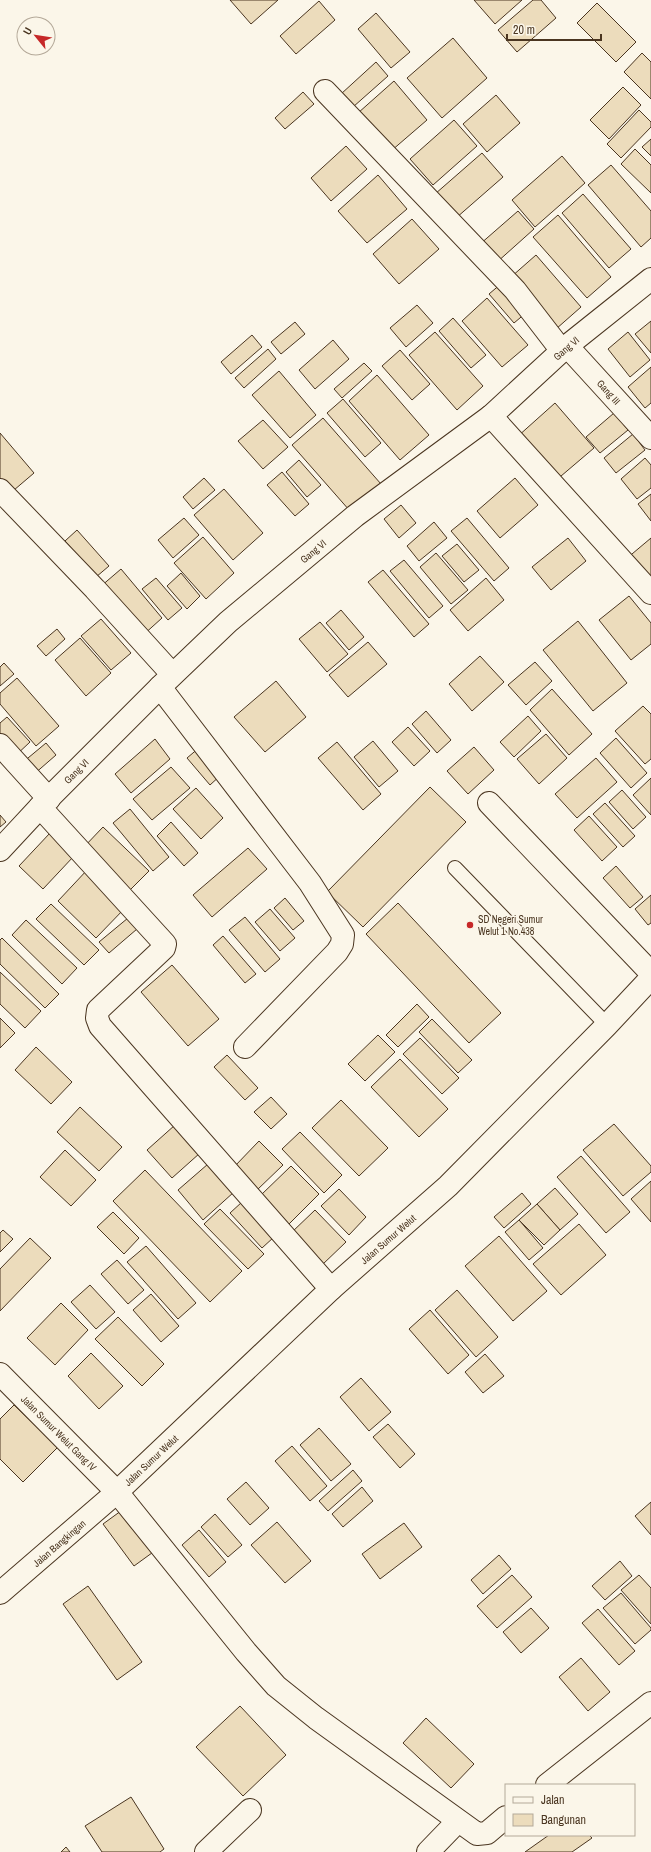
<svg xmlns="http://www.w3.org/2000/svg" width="651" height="1852" viewBox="0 0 651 1852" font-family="'Archivo Narrow',sans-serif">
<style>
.building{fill:#ecdcbc;stroke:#4a3520}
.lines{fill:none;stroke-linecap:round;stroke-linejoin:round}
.service-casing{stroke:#4a3520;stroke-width:16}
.minor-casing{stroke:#4a3520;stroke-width:24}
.tertiary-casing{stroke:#4a3520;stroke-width:24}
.service{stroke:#fbf6e9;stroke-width:14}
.minor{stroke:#fbf6e9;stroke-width:22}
.tertiary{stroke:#fbf6e9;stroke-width:22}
.poi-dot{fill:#c62828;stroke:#fbf6e9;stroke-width:1.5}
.labels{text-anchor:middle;stroke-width:3;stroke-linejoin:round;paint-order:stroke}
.street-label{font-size:10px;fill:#4a3520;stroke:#fbf6e9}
.poi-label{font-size:10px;fill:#4a3520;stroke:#fbf6e9;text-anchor:start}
</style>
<rect width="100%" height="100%" fill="#fbf6e9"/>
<g class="building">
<polygon points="230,0 278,0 251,24"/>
<polygon points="474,0 522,0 495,24"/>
<polygon points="533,0 541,0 556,18 517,52 498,30"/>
<polygon points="319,1 335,20 296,54 280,36"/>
<polygon points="597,3 636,42 616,62 577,23"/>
<polygon points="376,13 410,52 391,68 358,29"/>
<polygon points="453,38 487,78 442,118 407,78"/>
<polygon points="642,53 651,62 651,99 624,72"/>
<polygon points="376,62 388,76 353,107 341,94"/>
<polygon points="394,81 427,120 391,151 358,113"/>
<polygon points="623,87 641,105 609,139 590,120"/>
<polygon points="303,92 314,104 285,129 275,118"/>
<polygon points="496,95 520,123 487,152 463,124"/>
<polygon points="639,110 651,122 651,127 621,158 607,144"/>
<polygon points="454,120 477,146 433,185 410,159"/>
<polygon points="651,139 651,156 642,147"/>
<polygon points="346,146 367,169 331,201 311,178"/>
<polygon points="635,149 651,165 651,193 621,164"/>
<polygon points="482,153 503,177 456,218 435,194"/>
<polygon points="562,156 585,183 535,227 512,200"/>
<polygon points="611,165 651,211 651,238 641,247 588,185"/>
<polygon points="378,175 407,209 367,243 338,211"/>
<polygon points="583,194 631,249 609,268 562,213"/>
<polygon points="518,211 534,229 496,263 479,245"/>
<polygon points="558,215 611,277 587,298 533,237"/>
<polygon points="412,219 439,249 399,284 373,254"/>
<polygon points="536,255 581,307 556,329 511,277"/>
<polygon points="502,283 527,312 514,323 489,294"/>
<polygon points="487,298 528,345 502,367 462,321"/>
<polygon points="417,305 433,323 406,347 390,328"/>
<polygon points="453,318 486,355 471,368 439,331"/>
<polygon points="651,321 651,353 635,334"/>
<polygon points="295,322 305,334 281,354 271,342"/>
<polygon points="435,332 483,386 457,410 409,355"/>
<polygon points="628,332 650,360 630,377 608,349"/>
<polygon points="252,335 262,347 231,374 221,362"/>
<polygon points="333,340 349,359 315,389 299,370"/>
<polygon points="268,349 276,359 244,388 235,378"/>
<polygon points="400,350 430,384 412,400 382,366"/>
<polygon points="364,363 372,371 342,398 334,389"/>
<polygon points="651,367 651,403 645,408 628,387"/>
<polygon points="279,371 316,415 290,438 252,395"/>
<polygon points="377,375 429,435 400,460 349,401"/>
<polygon points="343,399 381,443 365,457 327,413"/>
<polygon points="555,403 594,448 554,482 517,437"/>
<polygon points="614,413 628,430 600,453 586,437"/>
<polygon points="323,418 381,484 350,511 292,445"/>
<polygon points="263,420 288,447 263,469 238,441"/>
<polygon points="0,433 34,473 7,496 0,488"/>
<polygon points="633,434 645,450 616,473 604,458"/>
<polygon points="645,458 651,465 651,488 637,499 621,479"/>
<polygon points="299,460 321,485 307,497 286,472"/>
<polygon points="282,472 309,504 295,516 267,485"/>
<polygon points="204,478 215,490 193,509 183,497"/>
<polygon points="515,478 538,505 500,538 477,511"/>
<polygon points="224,489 263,533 233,560 194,515"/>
<polygon points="651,494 651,521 638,504"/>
<polygon points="401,505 416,523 399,538 384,519"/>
<polygon points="184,518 199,535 173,558 158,540"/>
<polygon points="467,518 509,568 494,581 451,531"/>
<polygon points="434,522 447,538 419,561 407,546"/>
<polygon points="77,530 109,566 96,577 65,541"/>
<polygon points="203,537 234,573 206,599 174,563"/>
<polygon points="568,538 586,561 551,590 532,567"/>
<polygon points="651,538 651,589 626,559"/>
<polygon points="457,544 479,570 464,582 442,556"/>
<polygon points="436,553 468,590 451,604 420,567"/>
<polygon points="404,560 443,606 429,618 390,571"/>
<polygon points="121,569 162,618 142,636 100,587"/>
<polygon points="383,570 429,624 414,637 368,582"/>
<polygon points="181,573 200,596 187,609 167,586"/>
<polygon points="156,578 182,608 168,620 142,589"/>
<polygon points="486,578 504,600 468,631 450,610"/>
<polygon points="629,596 651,623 651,644 631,660 599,620"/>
<polygon points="341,610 364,637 349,650 326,623"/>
<polygon points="101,619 131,653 111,670 81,636"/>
<polygon points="578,621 627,683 593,711 543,650"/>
<polygon points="320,622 348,654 327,672 299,639"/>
<polygon points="57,629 65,639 46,656 37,646"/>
<polygon points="80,638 111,673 86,696 55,660"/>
<polygon points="368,642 387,664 348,697 329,675"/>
<polygon points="480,656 504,682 472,711 449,684"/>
<polygon points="535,662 552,681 526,705 508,685"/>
<polygon points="4,663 14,674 0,686 0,667"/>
<polygon points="17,678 59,726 36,746 0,704 0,693"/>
<polygon points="276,681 306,717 265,752 234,717"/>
<polygon points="552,689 592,734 569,755 530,710"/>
<polygon points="643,706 651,714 651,759 645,764 615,731"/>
<polygon points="426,711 451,740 437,753 412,724"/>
<polygon points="528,716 541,731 514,757 500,742"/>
<polygon points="7,717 30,742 14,757 0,740 0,723"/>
<polygon points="408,727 430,751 414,766 392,742"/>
<polygon points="546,734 567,758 539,784 517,759"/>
<polygon points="616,738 647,773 631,788 600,753"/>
<polygon points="155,739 170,759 131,793 115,774"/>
<polygon points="373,741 398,771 379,787 354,757"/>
<polygon points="337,742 381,794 363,810 318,758"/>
<polygon points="46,743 56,755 33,775 22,763"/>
<polygon points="200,747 222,774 210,785 187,758"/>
<polygon points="474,747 494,770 468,794 447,771"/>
<polygon points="596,758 617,782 577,818 555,794"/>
<polygon points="171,767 190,788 152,820 133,799"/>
<polygon points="651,778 651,815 633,795"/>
<polygon points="430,787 466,822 363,927 327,892"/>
<polygon points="196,788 223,818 201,839 173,809"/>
<polygon points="622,790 646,817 633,829 609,802"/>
<polygon points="605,803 635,836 623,847 593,814"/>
<polygon points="130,809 169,857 153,871 113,823"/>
<polygon points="0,815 6,822 0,827"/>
<polygon points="589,816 617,847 602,861 574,830"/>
<polygon points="171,822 198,853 184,866 157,836"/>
<polygon points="103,827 149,871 128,892 83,848"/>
<polygon points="50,833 74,856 43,889 19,866"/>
<polygon points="248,848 267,869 212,917 193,895"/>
<polygon points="616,866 643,897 630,908 603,878"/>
<polygon points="88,869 126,907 96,938 58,901"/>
<polygon points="651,895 651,923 648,925 635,909"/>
<polygon points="285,898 304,921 293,930 274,908"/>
<polygon points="398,903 501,1013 469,1043 366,934"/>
<polygon points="51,904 99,950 84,965 36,919"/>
<polygon points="270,909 295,938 280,951 255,922"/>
<polygon points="245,917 280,959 265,972 229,930"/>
<polygon points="128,918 137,929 109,953 99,942"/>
<polygon points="26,920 77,968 62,984 12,935"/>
<polygon points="223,936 256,974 245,983 213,945"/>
<polygon points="2,938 59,994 45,1008 0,964 0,940"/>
<polygon points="172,965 219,1019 188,1046 141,992"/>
<polygon points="0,972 41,1011 25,1028 0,1004"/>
<polygon points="417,1004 429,1017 398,1047 386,1035"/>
<polygon points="0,1018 15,1033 0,1048"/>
<polygon points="432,1019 472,1060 458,1073 419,1032"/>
<polygon points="378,1035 395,1052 365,1081 348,1064"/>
<polygon points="420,1038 459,1078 442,1094 403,1054"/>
<polygon points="36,1047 72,1082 51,1104 15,1070"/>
<polygon points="227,1055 258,1088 245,1100 214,1067"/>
<polygon points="400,1059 448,1109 419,1137 371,1087"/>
<polygon points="271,1097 287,1114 271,1129 254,1112"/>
<polygon points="341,1100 388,1148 359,1176 312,1128"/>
<polygon points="80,1107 122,1147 99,1171 57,1132"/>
<polygon points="614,1124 651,1166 651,1172 623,1196 583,1150"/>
<polygon points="175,1125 200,1153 172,1178 147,1150"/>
<polygon points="300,1132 342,1175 324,1193 282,1149"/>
<polygon points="259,1141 283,1165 257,1190 234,1167"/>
<polygon points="65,1150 96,1180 71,1206 40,1177"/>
<polygon points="581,1156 630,1212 606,1233 557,1177"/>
<polygon points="208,1164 234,1192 203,1220 178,1190"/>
<polygon points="291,1166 319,1194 289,1224 261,1195"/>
<polygon points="145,1170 242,1271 210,1302 113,1201"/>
<polygon points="651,1181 651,1222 631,1199"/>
<polygon points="555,1188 578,1214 560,1230 537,1204"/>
<polygon points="339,1189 366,1217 349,1235 321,1206"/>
<polygon points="522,1193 531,1204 504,1228 494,1217"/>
<polygon points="242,1202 274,1237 262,1248 230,1213"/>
<polygon points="537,1204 560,1230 544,1245 519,1220"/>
<polygon points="220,1209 264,1254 248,1269 204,1224"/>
<polygon points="315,1210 346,1242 322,1265 291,1233"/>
<polygon points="113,1212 139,1238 124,1254 97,1227"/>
<polygon points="519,1220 543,1248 529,1260 505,1232"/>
<polygon points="579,1224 606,1255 561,1295 533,1264"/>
<polygon points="3,1230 13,1239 0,1252 0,1233"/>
<polygon points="499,1236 547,1291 513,1321 465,1266"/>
<polygon points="30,1238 51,1258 0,1311 0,1269"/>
<polygon points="146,1246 196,1303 178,1319 127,1262"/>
<polygon points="117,1260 144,1290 128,1304 101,1274"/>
<polygon points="90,1285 115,1312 96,1329 71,1302"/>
<polygon points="457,1290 498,1337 476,1357 435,1310"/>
<polygon points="151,1294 179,1326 161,1342 133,1310"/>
<polygon points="61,1303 88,1330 55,1365 27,1338"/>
<polygon points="430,1310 469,1355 448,1374 409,1329"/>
<polygon points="118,1317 164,1364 142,1386 95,1339"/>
<polygon points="91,1353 123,1386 99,1409 68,1376"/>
<polygon points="485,1354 504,1376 483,1393 465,1372"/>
<polygon points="361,1378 391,1412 369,1431 340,1397"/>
<polygon points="14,1405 58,1447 23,1482 0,1459 0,1419"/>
<polygon points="388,1424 415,1454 400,1468 373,1437"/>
<polygon points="319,1428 351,1464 331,1481 300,1445"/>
<polygon points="292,1446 327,1486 310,1501 275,1461"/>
<polygon points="353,1470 362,1481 328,1511 319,1501"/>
<polygon points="246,1482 269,1508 250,1525 227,1499"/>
<polygon points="362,1487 373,1501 343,1527 332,1514"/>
<polygon points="651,1502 651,1535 635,1516"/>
<polygon points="125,1508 156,1550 134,1566 103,1524"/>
<polygon points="215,1514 242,1545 228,1557 201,1527"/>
<polygon points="277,1522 311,1561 285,1583 251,1545"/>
<polygon points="404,1523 422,1547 380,1579 362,1554"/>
<polygon points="199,1530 226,1562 209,1577 182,1545"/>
<polygon points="499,1555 511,1569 483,1594 471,1580"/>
<polygon points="620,1561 632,1576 605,1600 592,1586"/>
<polygon points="512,1575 532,1597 497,1628 477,1606"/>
<polygon points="639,1575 651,1588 651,1624 621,1590"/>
<polygon points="88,1586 142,1662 117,1680 63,1604"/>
<polygon points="621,1593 651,1628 651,1630 635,1644 603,1608"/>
<polygon points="531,1608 549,1628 521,1653 503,1632"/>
<polygon points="598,1609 635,1651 619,1665 582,1623"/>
<polygon points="581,1658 610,1692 588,1711 559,1677"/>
<polygon points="240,1706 286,1755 243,1796 196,1747"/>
<polygon points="426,1718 474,1764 451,1788 403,1743"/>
<polygon points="131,1797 164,1849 160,1852 102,1852 85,1826"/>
<polygon points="549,1835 589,1835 592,1838 572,1852 525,1852"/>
<polygon points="66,1847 70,1852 61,1852"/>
</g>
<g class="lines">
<g class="service-casing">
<polyline id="service" points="455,868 607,1025"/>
</g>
<g class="minor-casing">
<g id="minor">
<polyline points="325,91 515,290 562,351"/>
<polyline points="567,346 651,438"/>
<polyline points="491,416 651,593"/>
<polyline points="0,490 95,589 172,674"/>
<polyline points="160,687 310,883 343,935 342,944 337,952 245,1047"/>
<polyline points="0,745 49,799"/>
<polyline points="489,803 651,973"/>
<polyline points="40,807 165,944 164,948 98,1010 97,1018 100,1026 331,1289"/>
<polyline points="0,850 40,807 160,687 228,622 355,516 491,416 567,346 651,279"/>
<polyline points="0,1374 117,1492 246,1652 276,1686 316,1718 477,1834 487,1833 506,1817"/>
<polyline points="547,1785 651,1703"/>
<polyline points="206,1852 250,1810"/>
<polyline points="428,1852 458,1821"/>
</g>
</g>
<g class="tertiary-casing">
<polyline id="tertiary" points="0,1593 117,1492 331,1289 448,1186 607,1025 651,978"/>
</g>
<use href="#service" class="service"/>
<use href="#minor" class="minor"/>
<use href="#tertiary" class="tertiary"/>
</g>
<circle class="poi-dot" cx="470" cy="925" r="4"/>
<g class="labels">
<g class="street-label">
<text transform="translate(566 348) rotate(-41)" y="4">Gang VI</text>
<text transform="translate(609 392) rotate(48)" y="4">Gang III</text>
<text transform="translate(313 551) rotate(-40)" y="4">Gang VI</text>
<text transform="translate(76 771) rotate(-45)" y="4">Gang VI</text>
<text transform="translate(388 1239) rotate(-41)" y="4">Jalan Sumur Welut</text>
<text transform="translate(59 1433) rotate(45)" y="4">Jalan Sumur Welut Gang IV</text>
<text transform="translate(151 1460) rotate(-43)" y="4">Jalan Sumur Welut</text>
<text transform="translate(59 1543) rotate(-41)" y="4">Jalan Bangkingan</text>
</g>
<g class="poi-label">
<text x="478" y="923">SD Negeri Sumur<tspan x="478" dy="12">Welut 1 No.438</tspan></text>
</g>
</g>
<rect x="505" y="1784" width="130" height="52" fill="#fbf6e9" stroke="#b4a999"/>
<rect x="513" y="1797" width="20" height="6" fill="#fbf6e9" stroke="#b4a999"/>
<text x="541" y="1804" font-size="12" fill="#4a3520">Jalan</text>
<rect x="513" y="1814" width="20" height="12" fill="#ecdcbc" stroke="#b4a999"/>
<text x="541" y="1824" font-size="12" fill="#4a3520">Bangunan</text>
<g transform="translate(36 36) rotate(300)"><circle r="19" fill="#fbf6e9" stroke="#b4a999"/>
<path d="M0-3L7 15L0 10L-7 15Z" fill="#c62828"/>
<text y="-6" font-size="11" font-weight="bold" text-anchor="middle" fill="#4a3520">U</text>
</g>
<path d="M507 34v6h94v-6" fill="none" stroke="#4a3520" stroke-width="2"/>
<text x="513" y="34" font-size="12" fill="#4a3520" stroke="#fbf6e9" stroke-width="3" paint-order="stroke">20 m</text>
</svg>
